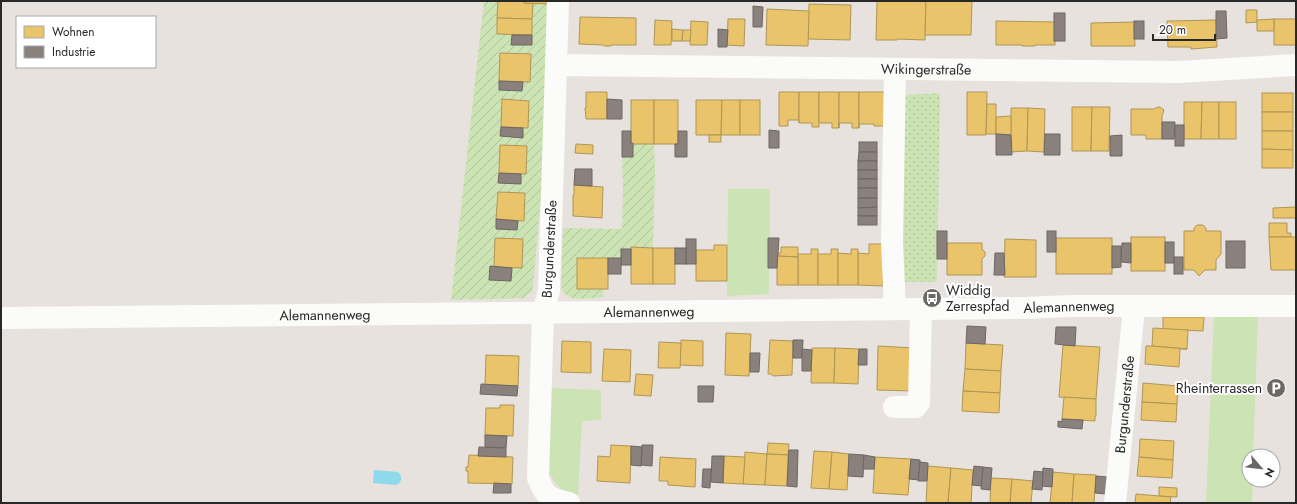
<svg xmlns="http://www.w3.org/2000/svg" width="1297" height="504" viewBox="0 0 1297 504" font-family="Jost,sans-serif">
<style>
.grass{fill:#cce3b4}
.park{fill:url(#park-dots)}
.garden{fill:url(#garden-furrows)}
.water{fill:#8edaec}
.homes{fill:#e9c46a;stroke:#af9556}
.industry{fill:#8a817c;stroke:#6d6663}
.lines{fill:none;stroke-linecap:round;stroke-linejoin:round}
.minor{stroke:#fbfbfa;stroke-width:22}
.labels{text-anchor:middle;stroke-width:4;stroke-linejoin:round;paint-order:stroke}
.street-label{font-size:14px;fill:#282828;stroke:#fff}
.poi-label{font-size:14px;fill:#282828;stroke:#fff;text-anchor:start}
</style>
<defs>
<pattern id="park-dots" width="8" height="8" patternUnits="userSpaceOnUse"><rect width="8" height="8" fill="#cce3b4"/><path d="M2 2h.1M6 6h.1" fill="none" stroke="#afc39b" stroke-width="1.8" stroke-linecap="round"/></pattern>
<pattern id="garden-furrows" width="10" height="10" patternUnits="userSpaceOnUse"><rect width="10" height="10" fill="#cce3b4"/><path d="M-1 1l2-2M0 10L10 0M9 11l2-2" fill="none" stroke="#afc39b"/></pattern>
</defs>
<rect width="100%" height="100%" fill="#e7e2dd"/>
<g class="grass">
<polygon points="728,189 770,189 769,294 727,296"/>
<polygon points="1214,316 1258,316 1253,456 1249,456 1249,480 1253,480 1252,503 1206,503"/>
<polygon points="547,388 601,390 601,420 582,421 578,494 576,496 562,491 547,471"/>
</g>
<polygon class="park" points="940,93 937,282 902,282 905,95"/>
<g class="garden">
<polygon points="484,1 551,1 547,128 533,287 532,292 524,298 451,300"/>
<path d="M633,143l21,1 1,26 -2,78 -22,-1v2h-10v9h-44v30l26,1v8c-13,1 -40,7 -42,-11l2,-58 59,1 1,-41 -1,-31h11z"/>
</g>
<path class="water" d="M374,470l24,2 3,4c1,4 -1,7 -5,9l-23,-2z"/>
<g class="homes">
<polygon points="498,1 524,1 524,3 533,3 532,19 497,18"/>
<polygon points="524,1 548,1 548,4 524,3"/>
<polygon points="877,1 926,1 925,40 897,39 897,40 876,40"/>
<polygon points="926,1 972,1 971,35 925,35"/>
<polygon points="809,4 851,5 850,40 808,39"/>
<polygon points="767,9 809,11 808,46 766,45"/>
<polygon points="1246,10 1257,10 1257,22 1246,23"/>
<polygon points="580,17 636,18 636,45 611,45 611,46 604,46 603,45 579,44"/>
<polygon points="497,18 532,19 532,35 497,34"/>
<polygon points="728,19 745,19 744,46 727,45"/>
<rect x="1274" y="19" width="22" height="26"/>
<polygon points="1274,19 1274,31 1257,31 1257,20"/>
<polygon points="655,20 672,21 671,45 654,45"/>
<polygon points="1216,20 1217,47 1191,49 1191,47 1168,47 1167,21"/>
<polygon points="691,21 708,22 707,45 690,45"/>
<polygon points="996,21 1055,22 1055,45 1035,45 1035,46 1022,46 1022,45 996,45"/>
<polygon points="1134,22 1135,46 1091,46 1091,23"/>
<polygon points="672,29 683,30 682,41 672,41"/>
<polygon points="683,30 691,30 690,41 682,41"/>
<polygon points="500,53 531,54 530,82 499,81"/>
<polygon points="586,92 607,92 607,119 586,119 585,108 586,108"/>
<polygon points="779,92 799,92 799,123 799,120 788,120 788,126 779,126"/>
<polygon points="799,92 819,92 819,127 812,127 812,123 799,123"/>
<polygon points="819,92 839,92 839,128 832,128 832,123 819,123"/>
<polygon points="839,92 859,92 859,128 852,128 852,123 839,123 839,128"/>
<polygon points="859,92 888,92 888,126 874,126 874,124 859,124 859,128"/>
<polygon points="967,92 987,92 986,135 967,135"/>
<rect x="1262" y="93" width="31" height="19"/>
<polygon points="502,99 529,101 528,128 501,127"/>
<rect x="631" y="100" width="23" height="44"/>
<rect x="654" y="100" width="24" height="44"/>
<polygon points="696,100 722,100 721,135 696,135"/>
<polygon points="722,100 740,100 740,135 721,135"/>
<rect x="740" y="100" width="20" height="35"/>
<polygon points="1184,102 1202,102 1201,139 1184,139"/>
<polygon points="1202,102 1219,102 1219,139 1201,139"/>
<rect x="1219" y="102" width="17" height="37"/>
<polygon points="987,104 996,104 996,134 986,134"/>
<polygon points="1072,107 1092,107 1091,151 1072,151"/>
<polygon points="1092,107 1110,107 1109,151 1091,151"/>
<polygon points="1158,107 1160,107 1164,110 1162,116 1162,139 1146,139 1146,135 1131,135 1131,109 1154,109"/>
<polygon points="1011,108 1028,108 1027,151 1011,152"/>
<polygon points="1028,108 1045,109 1044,152 1027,151"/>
<rect x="1262" y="112" width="31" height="19"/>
<polygon points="1011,116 1011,135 996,134 996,117"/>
<polygon points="1262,131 1293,131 1293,150 1262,149"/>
<rect x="709" y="135" width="12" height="7"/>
<polygon points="576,144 593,145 593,154 575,153"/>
<polygon points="500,145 527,146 526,174 499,173"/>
<polygon points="1262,149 1293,150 1293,168 1262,168"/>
<polygon points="574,185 603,187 602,218 573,216 573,195 574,195"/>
<polygon points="498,192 525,193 524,221 496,219"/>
<polygon points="1296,207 1296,218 1273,218 1273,208"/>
<polygon points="1269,223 1287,223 1287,233 1291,233 1291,237 1269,237"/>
<polygon points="1197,225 1203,225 1206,228 1206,231 1221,231 1221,254 1216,260 1216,270 1205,270 1199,276 1194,270 1184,270 1184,231 1194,231 1194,228"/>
<rect x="1131" y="237" width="34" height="34"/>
<polygon points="1269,237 1296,237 1296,270 1271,270"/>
<polygon points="495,238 523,239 522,268 494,267"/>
<rect x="1056" y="238" width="56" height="36"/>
<polygon points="1005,239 1036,240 1036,277 1004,277"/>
<polygon points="947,243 982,243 982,249 985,252 985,256 982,259 982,275 947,275"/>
<polygon points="869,244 884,244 883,286 858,285 858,253 869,254"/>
<polygon points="714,245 727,245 727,281 696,281 696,250 714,250"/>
<polygon points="631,247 653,248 653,284 631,284"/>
<polygon points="781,247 798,247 798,257 778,256 778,253 781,253"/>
<rect x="653" y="248" width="22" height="36"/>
<polygon points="811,249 818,249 818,285 798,285 798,254 811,254"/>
<polygon points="831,249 838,249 838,285 818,285 818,254 831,254"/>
<polygon points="851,249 858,249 858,285 838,285 838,253 851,254"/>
<polygon points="777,256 798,257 798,285 777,285"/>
<rect x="577" y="258" width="31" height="31"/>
<polygon points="1163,317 1204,317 1203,331 1163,329"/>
<polygon points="1153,328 1188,330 1187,349 1152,346"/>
<polygon points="726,333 751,334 749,376 725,375"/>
<polygon points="681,340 703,341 703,366 680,365"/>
<polygon points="770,340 793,341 792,375 773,376 771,374 768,374"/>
<polygon points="562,341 591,342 591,373 561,372"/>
<polygon points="659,342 681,343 680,368 658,368"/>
<polygon points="966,343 1003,345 1001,371 965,369"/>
<polygon points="1063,345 1100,347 1096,399 1059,397"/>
<polygon points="878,346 915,348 913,391 877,390"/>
<polygon points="1146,346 1152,346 1187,349 1180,349 1179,367 1145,364"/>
<polygon points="812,348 835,348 834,383 811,383"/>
<polygon points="835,348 859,349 858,384 834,383"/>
<polygon points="604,349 631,350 630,382 602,381"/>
<polygon points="486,355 519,356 518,386 485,385"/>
<polygon points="965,369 1001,371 1000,393 963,391"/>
<polygon points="636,374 653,375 651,396 634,395"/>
<polygon points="1143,383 1178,386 1177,404 1142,402"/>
<polygon points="963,391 1000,393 999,413 962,411"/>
<polygon points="1064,397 1096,399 1096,416 1095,416 1095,421 1062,419"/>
<polygon points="1142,402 1177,404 1176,422 1141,420"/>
<polygon points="500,405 514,405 513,436 485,435 486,408 500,408"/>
<polygon points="1140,439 1174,441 1173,460 1139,457"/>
<polygon points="768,443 789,444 788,455 767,454"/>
<polygon points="611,445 631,446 630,483 597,481 598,456 610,457"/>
<polygon points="814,451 832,452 829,489 811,488"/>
<polygon points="745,452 767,454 765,485 743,484"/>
<polygon points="832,452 849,454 847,490 829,489"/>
<polygon points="767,454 788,455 787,486 765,485"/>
<polygon points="469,455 513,457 512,484 468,483 468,471 466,471 466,467 468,467"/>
<polygon points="724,456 745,457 743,484 723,483"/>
<polygon points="660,457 696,459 695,487 668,485 668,481 659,481"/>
<polygon points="875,457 911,459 908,495 873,493"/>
<polygon points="1139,457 1173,460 1172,478 1137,476"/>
<polygon points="928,466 951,468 948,503 926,503"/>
<polygon points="951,468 973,470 971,503 948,503"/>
<polygon points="1053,472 1074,474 1072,503 1050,503"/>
<polygon points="1074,474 1096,475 1094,503 1072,503"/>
<polygon points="991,478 1012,479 1010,503 990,503"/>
<polygon points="1012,479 1033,481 1031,503 1010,503"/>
<polygon points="1159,487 1177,488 1177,497 1159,496"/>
<polygon points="1136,494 1171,497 1170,503 1135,503"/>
</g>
<g class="industry">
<polygon points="753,6 763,7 762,27 753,27"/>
<polygon points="1216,11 1226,11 1227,38 1216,39"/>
<rect x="1054" y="13" width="11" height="28"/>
<rect x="1134" y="21" width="10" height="18"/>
<polygon points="718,29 728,30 727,47 718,47"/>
<polygon points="512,35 532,35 532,45 511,45"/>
<polygon points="499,81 523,82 522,91 499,90"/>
<polygon points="607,99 622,100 622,119 607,119"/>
<polygon points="1162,122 1175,122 1174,139 1162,139"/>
<rect x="1175" y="125" width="9" height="21"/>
<polygon points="501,127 523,128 523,138 500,136"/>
<polygon points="769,130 779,131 779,148 769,148"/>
<polygon points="622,131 631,131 631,144 633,143 633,157 622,157"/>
<polygon points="678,131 687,131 687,157 675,157 675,144 678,144"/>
<polygon points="996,134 1011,135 1012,155 996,155"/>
<polygon points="1045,134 1060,134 1060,155 1044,155"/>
<polygon points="1122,135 1122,156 1110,156 1110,136"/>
<rect x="859" y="142" width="18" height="10"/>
<polygon points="859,152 877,152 877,161 858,161"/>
<rect x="858" y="161" width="19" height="9"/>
<polygon points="575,169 592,169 592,186 574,185"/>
<rect x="858" y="170" width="19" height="9"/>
<polygon points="499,173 521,174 521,184 498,183"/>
<rect x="858" y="179" width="19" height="9"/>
<rect x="858" y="188" width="19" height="10"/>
<polygon points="858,198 877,198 877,207 858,208"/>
<polygon points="877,207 877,216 858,216 858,208"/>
<rect x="858" y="216" width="19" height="9"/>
<polygon points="496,219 518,221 517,230 496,229"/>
<rect x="937" y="231" width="10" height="28"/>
<rect x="1047" y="231" width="9" height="21"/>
<polygon points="768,238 779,238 777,268 768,268"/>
<rect x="686" y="239" width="10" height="25"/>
<rect x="1226" y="241" width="19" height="27"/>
<rect x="1165" y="242" width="9" height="21"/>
<polygon points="1122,243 1131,243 1131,263 1121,262"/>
<polygon points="1112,246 1121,246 1121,267 1112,268"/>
<rect x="675" y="248" width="11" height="16"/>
<rect x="621" y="249" width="10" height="16"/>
<polygon points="995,253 1004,253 1005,275 994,275"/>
<rect x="1174" y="257" width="9" height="17"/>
<rect x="608" y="258" width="13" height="16"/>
<polygon points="490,266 512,268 511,281 489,280"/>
<polygon points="967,326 986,327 985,344 966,343"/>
<polygon points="1056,327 1076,327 1075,346 1055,344"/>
<polygon points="793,340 803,340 802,358 793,358"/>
<polygon points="802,349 812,350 811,371 802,371"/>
<polygon points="859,349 867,349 867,365 858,365"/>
<polygon points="750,353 760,353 759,372 750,372"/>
<polygon points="481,384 518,386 517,396 480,394"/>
<polygon points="698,386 714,386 713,402 698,402"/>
<polygon points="1062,419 1083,420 1082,429 1058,427 1058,421 1062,422"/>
<polygon points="485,435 507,436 506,448 485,447"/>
<polygon points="642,445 653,445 652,466 641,465"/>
<polygon points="631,446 642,447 641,466 631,465"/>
<polygon points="479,447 506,448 506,457 478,456"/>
<polygon points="789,450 798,450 797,487 787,486"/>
<polygon points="849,454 864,455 863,477 848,476"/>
<polygon points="864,455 875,457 874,469 863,469"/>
<polygon points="712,456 724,456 723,483 711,482"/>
<polygon points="911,459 920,460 919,480 909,479"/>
<polygon points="920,462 928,463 927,481 918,481"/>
<polygon points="974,466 983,467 982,486 972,485"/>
<polygon points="983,467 992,468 990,490 981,489"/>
<polygon points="1043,468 1053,469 1052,487 1042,486"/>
<polygon points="703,469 711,469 710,488 702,487"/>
<polygon points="1034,471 1043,472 1042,490 1032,489"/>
<polygon points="1096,476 1107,477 1106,494 1095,493"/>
<polygon points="494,483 511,484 511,493 493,493"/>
</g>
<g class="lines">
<g class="minor">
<path d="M558,1l-9,290 -6,21 -5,166c7,19 12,21 31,25"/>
<path id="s1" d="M556,65l622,7 118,-7"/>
<polyline points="895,69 892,242 895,309"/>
<path id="s2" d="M1,318l1021,-10 51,-2h223"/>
<polyline points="894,407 916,407 919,403 921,309"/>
<path id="s3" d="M1115,503l19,-196"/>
</g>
</g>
<defs>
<g id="bus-disc" transform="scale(1)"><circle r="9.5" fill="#6b6967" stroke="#fff"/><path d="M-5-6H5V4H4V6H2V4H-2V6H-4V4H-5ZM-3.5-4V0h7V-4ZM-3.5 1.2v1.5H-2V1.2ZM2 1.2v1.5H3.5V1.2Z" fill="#fff"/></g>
<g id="parking-disc" transform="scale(1)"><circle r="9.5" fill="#6b6967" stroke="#fff"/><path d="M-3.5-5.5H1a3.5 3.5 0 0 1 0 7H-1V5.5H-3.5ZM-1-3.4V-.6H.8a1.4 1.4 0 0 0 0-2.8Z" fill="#fff"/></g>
</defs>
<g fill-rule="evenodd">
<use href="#bus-disc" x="932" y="298"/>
<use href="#parking-disc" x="1276" y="388"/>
</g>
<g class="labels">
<g class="street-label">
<text dy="5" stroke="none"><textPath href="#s1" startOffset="370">Wikingerstraße</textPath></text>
<text transform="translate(549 249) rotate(-87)" y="5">Burgunderstraße</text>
<text dy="5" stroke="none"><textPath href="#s2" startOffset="1068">Alemannenweg</textPath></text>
<text dy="5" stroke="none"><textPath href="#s2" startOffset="648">Alemannenweg</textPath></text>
<text dy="5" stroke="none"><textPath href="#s2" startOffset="324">Alemannenweg</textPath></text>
<text dy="5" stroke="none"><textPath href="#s3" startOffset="99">Burgunderstraße</textPath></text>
</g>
<g class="poi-label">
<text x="946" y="295">Widdig<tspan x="946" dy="16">Zerrespfad</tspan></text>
<text x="1262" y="393" text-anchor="end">Rheinterrassen</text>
</g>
</g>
<rect width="1297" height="504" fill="none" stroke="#282828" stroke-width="4"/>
<rect x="16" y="16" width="140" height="52" fill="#ffffff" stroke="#a9a9a9"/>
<rect x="24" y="26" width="20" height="12" fill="#e9c46a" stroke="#a9a9a9"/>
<text x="52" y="36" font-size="12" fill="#282828">Wohnen</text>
<rect x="24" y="46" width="20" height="12" fill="#8a817c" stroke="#a9a9a9"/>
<text x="52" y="56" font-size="12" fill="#282828">Industrie</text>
<g transform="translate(1261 468) rotate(118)"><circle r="19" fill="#ffffff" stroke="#a9a9a9"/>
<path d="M0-3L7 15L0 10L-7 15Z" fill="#6b6967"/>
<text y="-6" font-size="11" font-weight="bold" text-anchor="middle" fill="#282828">N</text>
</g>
<path d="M1153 34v6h62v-6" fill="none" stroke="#282828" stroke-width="2"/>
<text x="1159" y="34" font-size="12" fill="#282828" stroke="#ffffff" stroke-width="3" paint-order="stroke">20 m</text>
</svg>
